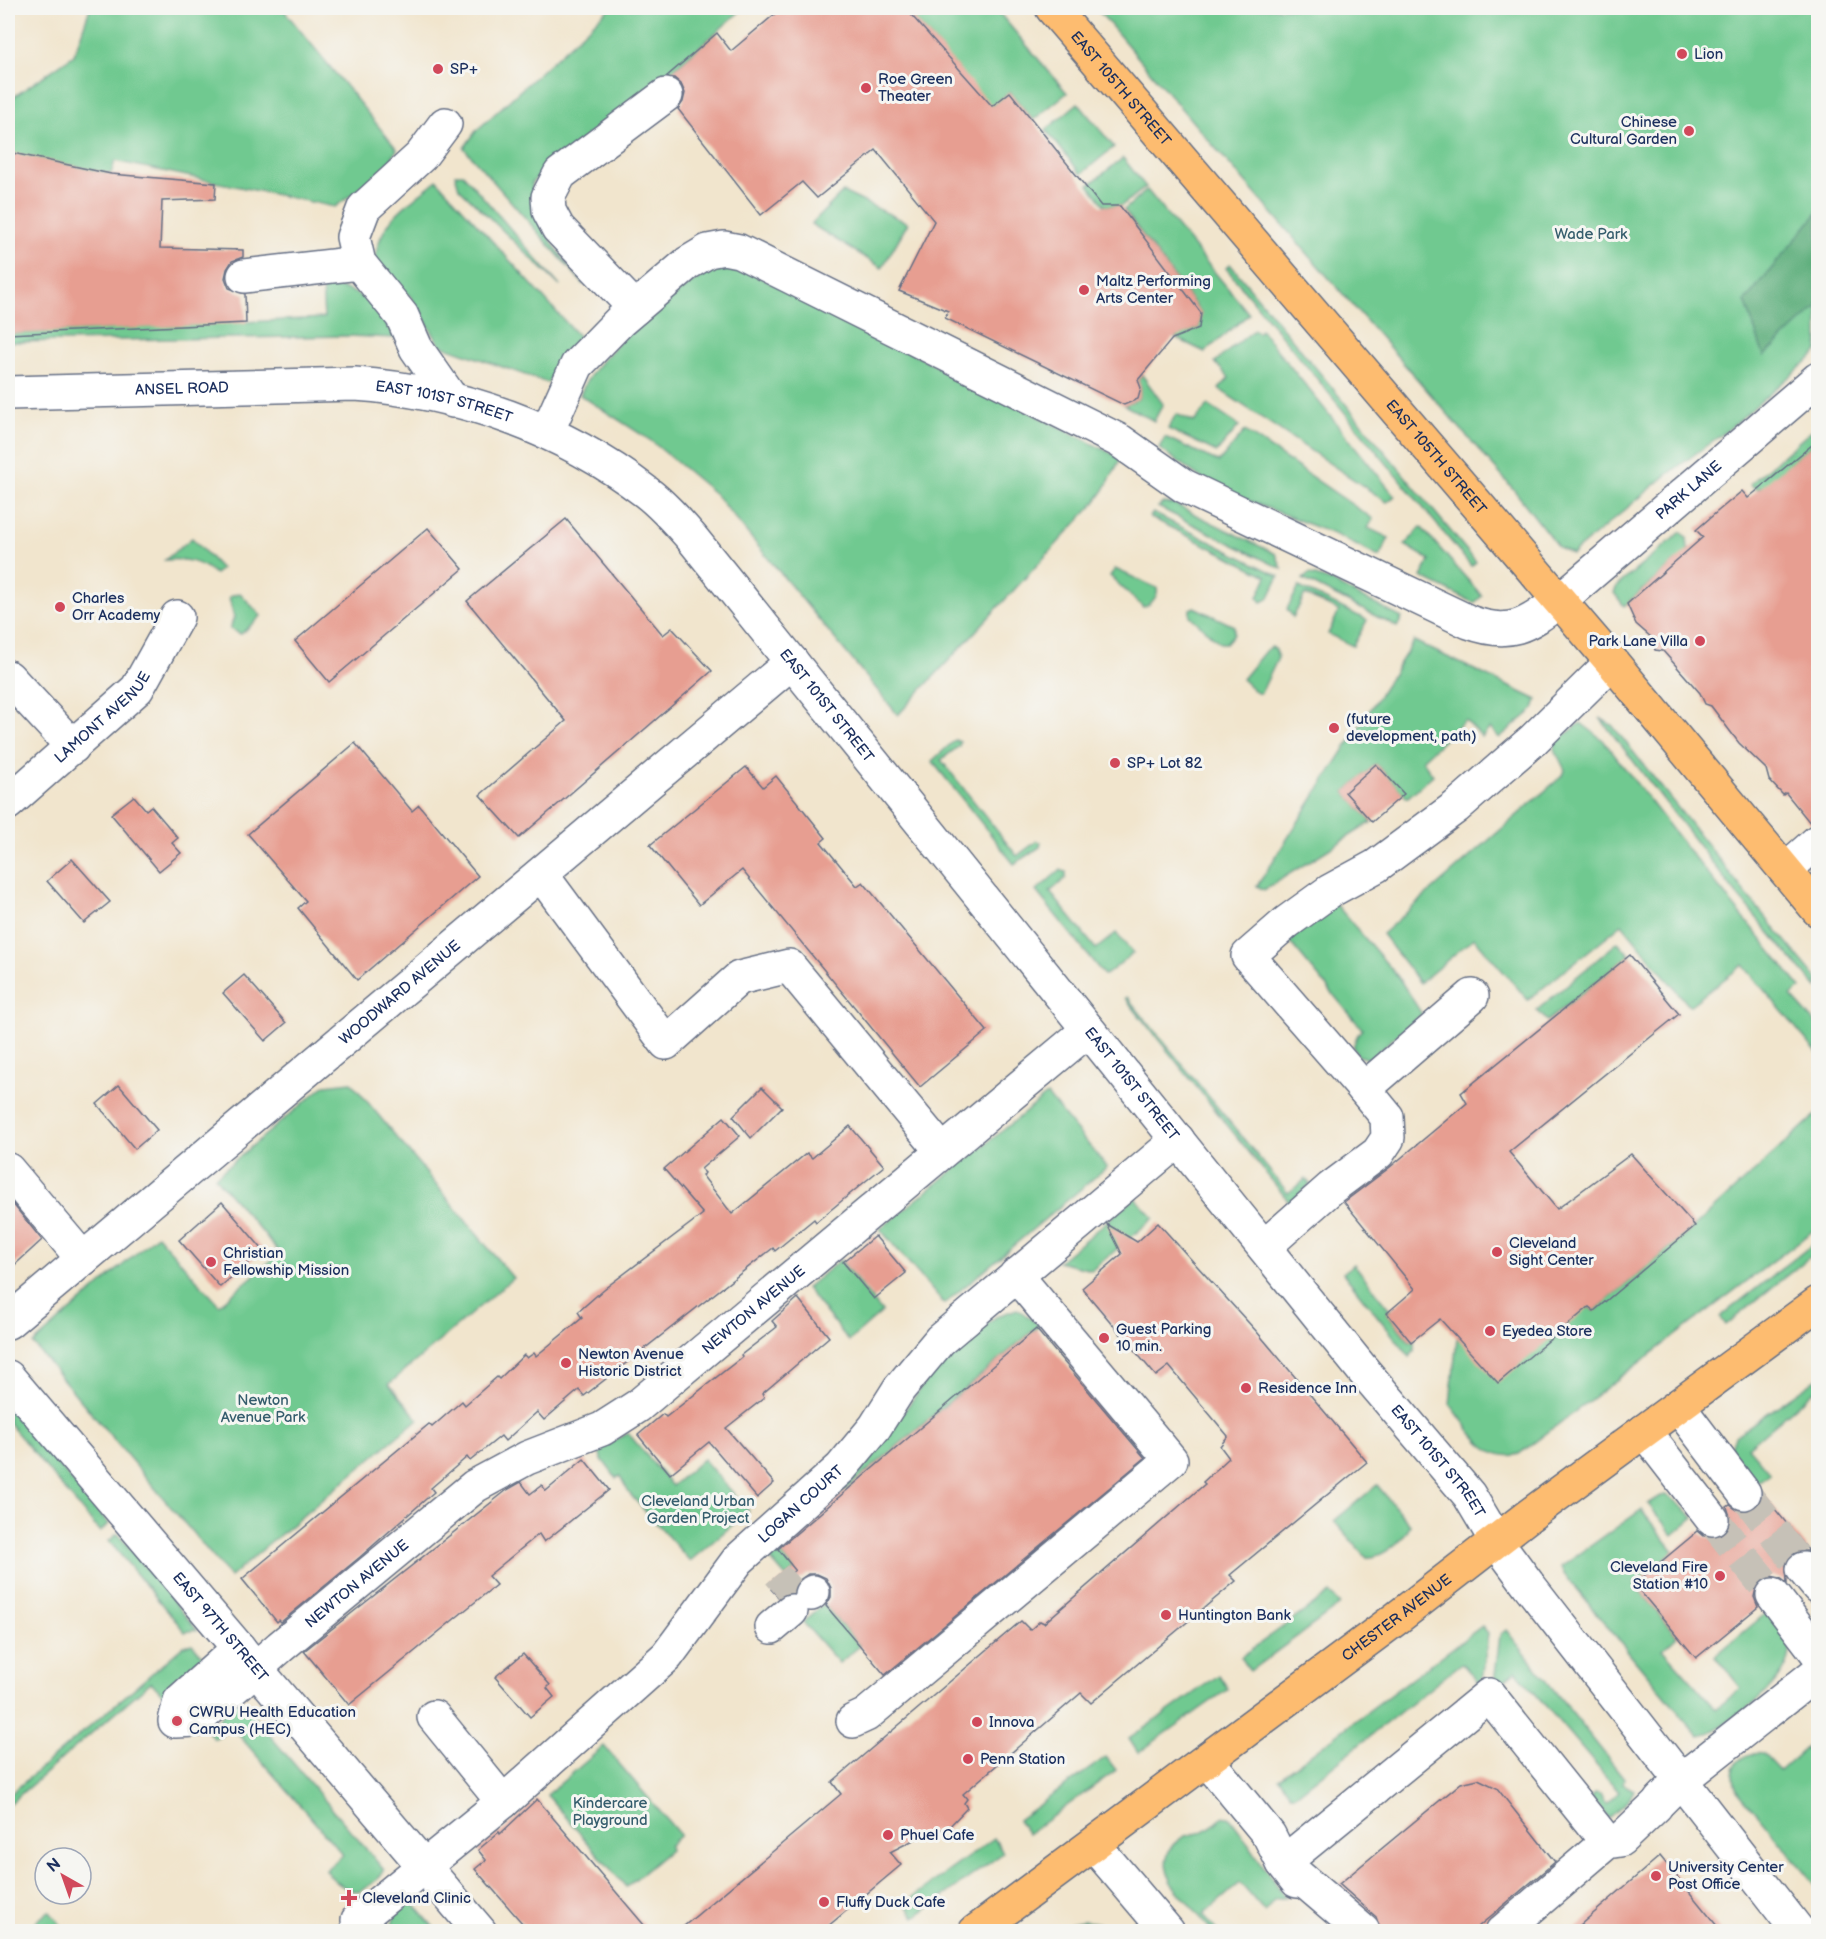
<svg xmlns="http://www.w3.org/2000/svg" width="1826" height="1939" viewBox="0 0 1826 1939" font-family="'Balsamiq Sans',sans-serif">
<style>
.green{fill:#70c990;stroke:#467c77;stroke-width:1.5}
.forest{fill:#5cad7a;stroke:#3c6e6c;stroke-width:1.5}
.building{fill:#e79e91}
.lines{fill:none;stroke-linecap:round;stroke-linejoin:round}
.minor-tunnel{stroke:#c6c1b7;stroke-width:33;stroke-dasharray:33 16;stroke-linecap:butt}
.minor-casing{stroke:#666f85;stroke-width:36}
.major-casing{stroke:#666f85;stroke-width:36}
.minor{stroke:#fff;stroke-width:33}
.major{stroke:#fdbc70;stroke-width:33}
.poi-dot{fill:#d1495b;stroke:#f6f6f2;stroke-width:2}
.labels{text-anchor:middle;stroke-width:6;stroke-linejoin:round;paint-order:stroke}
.poi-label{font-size:15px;fill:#1b2f5e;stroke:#f6f6f2;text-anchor:start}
.street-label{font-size:15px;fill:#1b2f5e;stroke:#f6f6f2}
.park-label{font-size:15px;fill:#355d6d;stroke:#f6f6f2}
</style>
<rect width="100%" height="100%" fill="#f6f6f2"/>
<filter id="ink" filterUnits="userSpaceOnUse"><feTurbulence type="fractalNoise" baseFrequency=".0167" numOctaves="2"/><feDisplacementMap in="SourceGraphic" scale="12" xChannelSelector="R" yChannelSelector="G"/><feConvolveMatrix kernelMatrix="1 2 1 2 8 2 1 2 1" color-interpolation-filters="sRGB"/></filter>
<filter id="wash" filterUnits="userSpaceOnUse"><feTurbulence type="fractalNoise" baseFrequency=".008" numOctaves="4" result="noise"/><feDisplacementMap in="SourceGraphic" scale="24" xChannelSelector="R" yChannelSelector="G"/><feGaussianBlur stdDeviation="1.35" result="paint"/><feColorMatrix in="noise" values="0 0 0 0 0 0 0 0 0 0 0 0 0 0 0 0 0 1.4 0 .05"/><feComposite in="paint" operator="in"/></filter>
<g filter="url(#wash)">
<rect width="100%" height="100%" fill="#f1e5cd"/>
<g class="green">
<polygon points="90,8 282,8 397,149 386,169 335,207 115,161 111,174 8,153 8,101 74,55"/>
<path d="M610,8h134l-87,76 -125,98c0,44 27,69 52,103l-120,-137 12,-17z"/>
<polygon points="905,8 995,8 1067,93 1033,120 1010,92 991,107"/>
<polygon points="1096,8 1818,8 1818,352 1729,429 1668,474 1572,554 1558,547 1514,490 1197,127"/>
<polygon points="1078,103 1114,147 1081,174 1046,130"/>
<polygon points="1123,158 1146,187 1121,206 1105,206 1089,185"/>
<polygon points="455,174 463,174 560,286 459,188"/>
<path d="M437,180l143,158 -17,15 -15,30 -108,-38 -29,-48 -24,-21 -12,-18c6,-40 33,-54 62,-78z"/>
<polygon points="1147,190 1249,314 1205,352 1174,337 1199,328 1201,313 1124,210"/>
<polygon points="843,192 908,223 882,268 811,224"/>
<polygon points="1230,264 1476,562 1471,566 1226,268"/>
<path d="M722,265h13l386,193 -17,32 -11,15 -195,210 -183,-221 -65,-54 -70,-45c14,-40 102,-111 142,-130z"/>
<path d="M322,286c38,0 56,21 73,52l-48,-2 -339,6v-8l316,-16z"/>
<polygon points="1254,330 1258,333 1261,330 1395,496 1387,502 1219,389 1229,378 1215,362"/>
<polygon points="1142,375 1163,404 1154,421 1124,405 1138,399 1141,388 1138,380"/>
<polygon points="1208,405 1239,426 1217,452 1168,429 1176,414 1194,422"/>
<polygon points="1818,425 1818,440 1777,475 1818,524 1818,575 1793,545 1763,487 1756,489 1750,484"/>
<polygon points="1245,431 1373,519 1368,528 1389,538 1379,557 1336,535 1214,487 1159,448 1165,437 1219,462"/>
<polygon points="1163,503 1174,504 1276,554 1282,569 1158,507"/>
<polygon points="1153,513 1279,576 1268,599 1262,602 1258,597 1267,576 1150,517"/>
<polygon points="1421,527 1482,596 1474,603 1421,577 1430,560 1405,545"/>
<polygon points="1681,532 1687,538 1688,550 1704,549 1675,562 1624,606 1614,593 1617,586"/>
<path d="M192,538l29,31 -6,5c-15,-13 -30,-16 -50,-14z"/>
<path d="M1115,569l42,19c2,8 -7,18 -14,19l-33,-31z"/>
<polygon points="1309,574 1328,580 1402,618 1397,627 1303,579"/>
<polygon points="1299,587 1367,620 1353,646 1328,634 1339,611 1305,595 1293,617 1287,609"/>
<polygon points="240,593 261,616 241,634 230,629 234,617 229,597"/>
<polygon points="1194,607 1234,626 1234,634 1226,643 1220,643 1190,616 1190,609"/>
<polygon points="1414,641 1537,700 1534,709 1499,738 1490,728 1482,737 1465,720 1422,760 1433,775 1407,798 1376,764 1345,792 1372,822 1264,890 1257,886"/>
<polygon points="1272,647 1276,650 1278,658 1261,693 1257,693 1242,679 1266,650"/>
<polygon points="1600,718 1612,725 1751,900 1818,980 1817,988 1737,895"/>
<polygon points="1581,723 1603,740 1685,846 1801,988 1791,996 1818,1026 1818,1054 1743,965 1689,1006 1622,924 1528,1000 1474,938 1420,983 1382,934 1563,775 1565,770 1555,750 1555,743"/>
<polygon points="955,740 960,742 959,746 941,760 1017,856 1037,841 1041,842 1040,847 1014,864 932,761"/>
<polygon points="1060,870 1066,872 1066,878 1050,892 1096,949 1116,933 1133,953 1107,974 1104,975 1036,891"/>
<polygon points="1334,902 1398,977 1422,1014 1369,1059 1358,1056 1353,1047 1357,1036 1362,1029 1288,940"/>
<polygon points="1618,942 1630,955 1547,1021 1537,1010"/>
<polygon points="1127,997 1288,1193 1306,1179 1310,1184 1290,1203 1125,998"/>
<polygon points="351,1082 513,1278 389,1384 418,1419 230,1577 33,1344 157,1235 219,1305 280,1253 215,1177 325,1085"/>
<polygon points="1047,1095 1107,1167 944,1304 880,1229"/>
<path d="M1818,1113v114l-299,227c-33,10 -51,-28 -69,-50l7,-66 132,-31 5,4 101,-85z"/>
<polygon points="1135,1198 1154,1218 1092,1270 1058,1262"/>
<polygon points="1818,1240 1818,1250 1726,1325 1720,1317"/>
<polygon points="840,1260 882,1312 849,1341 806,1288"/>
<polygon points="1354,1264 1390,1310 1387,1313 1410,1342 1414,1340 1414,1351 1410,1357 1343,1273"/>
<polygon points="1017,1309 1040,1325 777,1548 795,1570 786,1577 767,1555 866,1464 934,1370 997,1316"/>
<polygon points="1818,1378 1818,1394 1815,1390 1748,1447 1770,1473 1755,1484 1729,1452 1735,1436"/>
<polygon points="8,1406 109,1524 100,1532 8,1422"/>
<polygon points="628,1433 672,1486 703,1459 749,1511 690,1561 629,1493 620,1476 616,1478 601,1458 599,1450"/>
<path d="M1377,1485l33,40c-6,15 -28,34 -44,32l-32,-36z"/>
<polygon points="1667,1495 1694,1517 1673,1535 1648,1504 1661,1496"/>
<path d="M1641,1510l33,41 -40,33 43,52 -14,13 53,60 25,-21 -26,-32 56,-47c7,11 18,24 19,37 4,35 -63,81 -91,91l-135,-163 -3,-7z"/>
<polygon points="117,1534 118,1534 197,1630 185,1632 109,1541"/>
<polygon points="1330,1593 1340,1605 1250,1671 1241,1657"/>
<polygon points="824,1604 860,1646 839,1663 803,1622"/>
<polygon points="1482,1626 1488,1633 1482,1682 1477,1681 1462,1663 1296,1795 1291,1795 1279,1778"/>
<polygon points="1506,1630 1624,1778 1623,1784 1634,1790 1627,1802 1609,1818 1590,1797 1594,1793 1600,1794 1606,1804 1619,1792 1516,1671 1502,1682 1494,1683 1500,1635"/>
<polygon points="192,1644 208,1662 166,1698 151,1682 8,1805 8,1796 184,1646"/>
<polygon points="1219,1675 1228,1689 1138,1753 1129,1739"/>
<path d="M238,1698l146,172 -6,9 -19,13c-16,-3 -24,-10 -34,-22l18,-15 -5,-6 -107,-123 -14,12h-4l-5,-6z"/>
<path d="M1818,1737v151l-83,-100c-7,-23 6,-37 29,-34l16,17z"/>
<polygon points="604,1746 680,1835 669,1846 670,1850 626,1887 547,1795"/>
<polygon points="1106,1757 1116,1770 1028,1834 1018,1820"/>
<path d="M1224,1817h5c21,26 36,54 56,80l-11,3 -9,12 -25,-29 -37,32 14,16h-5l-42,-49 1,-2c-10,-17 -4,-35 14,-44 6,-2 13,-2 19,-5 7,-4 14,-10 20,-14z"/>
<polygon points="994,1838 1003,1853 915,1917 905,1903"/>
<polygon points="414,1904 437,1931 394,1931 391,1927 397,1909 405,1905"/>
<polygon points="49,1911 66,1931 25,1931"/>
<polygon points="1083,1921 1098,1923 1110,1931 1059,1931 1072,1923"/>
</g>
<polygon class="forest" points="1818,212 1818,306 1764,356 1745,301"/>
<g id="blocks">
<g class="building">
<polygon points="782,8 905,8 992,106 1010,92 1101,206 1120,206 1201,313 1199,328 1172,339 1138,380 1141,388 1138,399 1124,405 945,318 948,311 899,291 934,221 876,150 817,198 802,182 761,215 678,109 683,102 685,93 681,84 674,78 666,77 717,33 731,51"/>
<polygon points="8,152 111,174 216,183 215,199 162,201 160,248 243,250 243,257 232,261 227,269 225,278 229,288 245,294 246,323 8,334"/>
<polygon points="1818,440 1818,823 1811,824 1786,793 1783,795 1769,780 1766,769 1739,743 1711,706 1705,704 1700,693 1663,651 1655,650 1653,639 1636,624 1627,604 1703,537 1696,530 1718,511 1742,491 1748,498"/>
<polygon points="566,519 663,635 672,628 712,671 519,838 480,795 566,721 467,601"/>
<polygon points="428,528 463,569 329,682 295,641"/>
<polygon points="355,743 412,811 419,805 478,876 357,980 298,908 306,901 248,834"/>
<polygon points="1376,764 1404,794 1372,822 1345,792"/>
<polygon points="746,767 763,787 776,776 826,838 821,842 857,886 863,882 987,1031 920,1087 742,870 699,905 650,845"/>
<polygon points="134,796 146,810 151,806 178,838 172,843 181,853 159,871 111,814"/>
<polygon points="72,859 110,902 84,923 47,881"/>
<polygon points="1630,955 1679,1014 1509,1152 1557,1209 1631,1154 1695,1226 1594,1311 1589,1307 1498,1383 1440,1319 1411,1342 1387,1313 1415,1289 1344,1202 1389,1168 1467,1103 1461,1093"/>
<polygon points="244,975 286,1023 265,1041 223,993"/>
<polygon points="119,1085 157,1130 135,1149 97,1104"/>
<polygon points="762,1087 782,1107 751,1138 733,1116"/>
<polygon points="724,1117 740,1136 701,1169 705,1173 702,1175 732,1214 807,1153 812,1158 850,1126 884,1166 816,1222 814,1219 775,1251 773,1248 584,1396 579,1390 544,1420 537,1412 505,1441 501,1436 470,1461 467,1457 431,1488 434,1492 360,1557 281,1622 279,1620 277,1622 242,1579 429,1424 432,1427 462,1401 465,1405 497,1377 499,1379 524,1355 527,1358 534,1353 536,1356 582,1318 578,1312 604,1289 703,1214 664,1169"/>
<polygon points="8,1198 42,1240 8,1271"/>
<polygon points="222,1202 263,1250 220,1287 179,1240"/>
<polygon points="1158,1223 1257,1332 1367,1462 1230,1575 1236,1581 1091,1703 1081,1693 963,1794 967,1799 964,1803 967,1808 944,1832 942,1829 938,1834 933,1830 890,1852 901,1865 821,1932 677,1932 841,1794 832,1782 1021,1621 1030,1630 1040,1621 1044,1623 1205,1484 1203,1482 1229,1458 1220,1446 1228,1436 1169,1366 1156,1376 1082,1288 1122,1254 1107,1224 1137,1242"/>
<polygon points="875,1236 906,1273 874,1299 843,1262"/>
<polygon points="798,1298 829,1337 762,1394 764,1398 726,1428 774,1483 757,1498 709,1442 670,1474 638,1435 663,1414 666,1417 742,1357 741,1355 777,1327 772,1321"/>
<polygon points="1036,1329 1145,1458 885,1675 826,1606 831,1597 831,1588 826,1578 817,1574 808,1574 798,1581 793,1593 778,1597 771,1589 795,1570 778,1549"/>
<polygon points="584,1459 609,1490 544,1542 539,1534 488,1576 496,1585 349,1705 304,1651 507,1490 521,1482 530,1494 542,1485 546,1491"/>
<polygon points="1762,1493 1809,1551 1799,1551 1791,1554 1786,1562 1787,1583 1780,1578 1771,1576 1761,1581 1756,1588 1754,1597 1758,1607 1696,1658 1634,1584 1698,1531 1704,1536 1714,1538 1723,1534 1730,1526 1730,1516 1727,1507 1730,1505 1737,1510 1747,1511 1756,1508"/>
<polygon points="523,1654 550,1685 547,1688 554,1697 530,1717 495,1677"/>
<polygon points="1478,1779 1497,1788 1555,1862 1472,1932 1381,1932 1376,1917 1339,1884 1461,1783"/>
<polygon points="537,1799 650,1932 530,1932 475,1869 486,1860 478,1850 499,1832 500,1834"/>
<polygon points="1660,1856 1722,1932 1572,1932"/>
</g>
</g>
</g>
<g filter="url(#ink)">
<use href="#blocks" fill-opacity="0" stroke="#666f85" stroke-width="1.5"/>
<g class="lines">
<g class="minor-tunnel">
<polyline points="1744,1493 1803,1569"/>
<polyline points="1712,1519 1773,1595"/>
<polyline points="777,1596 798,1578"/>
</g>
<g class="minor-casing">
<g id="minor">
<polyline points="445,124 421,156 364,208 353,237 359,263 402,316 416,348 453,401"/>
<polyline points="244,276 359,263"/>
<polyline points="635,308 558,228 549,211 548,197 560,174 666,95"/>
<path id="s1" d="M8,393l347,-9c104,7 209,45 291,108 17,13 31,29 45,45l671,832 107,126 28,47 31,42 271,348"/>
<path id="s2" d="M547,432l30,-67 43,-44 68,-58 20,-12 16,-3 15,3 381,190 64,45 285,136c41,15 57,4 90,-21l259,-222"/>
<polyline points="8,677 73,747"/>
<path id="s3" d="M8,803l129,-114 40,-72"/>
<polyline points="1785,870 1818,841"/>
<polyline points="541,874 666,1043 739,978 789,966 941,1150"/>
<polyline points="1364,1089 1248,956 1287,922 1330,891 1376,866 1456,807 1533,740 1612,662"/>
<polyline points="8,1170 83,1259"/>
<polyline points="1264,1247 1331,1188 1378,1153 1388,1138 1387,1117 1364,1089 1472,996"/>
<path id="s4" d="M8,1322l784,-660"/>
<path id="s5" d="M8,1377l472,555"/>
<polyline points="1678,1406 1744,1493"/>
<polyline points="1644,1431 1712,1519"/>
<polyline points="1803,1569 1818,1587"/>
<polyline points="811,1594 813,1592"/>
<polyline points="1773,1595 1818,1654"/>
<polyline points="772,1627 791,1611"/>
<path id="s6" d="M239,1648l-59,53 -5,20 22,-1 83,-73 195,-161 52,-28 75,-29 36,-23 450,-376"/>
<polyline points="434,1717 503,1802"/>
<polyline points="853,1721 866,1715 1171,1460 1016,1275"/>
<polyline points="1207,1760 1269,1835 1283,1863 1297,1881"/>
<polyline points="1660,1801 1681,1780 1818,1672"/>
<polyline points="1094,1845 1168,1932"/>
<polyline points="1363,1931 1283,1863 1489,1695 1607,1842"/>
<path id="s7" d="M359,1932l-1,-12 145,-118 164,-146 71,-96 103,-92 34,-41 24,-38 41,-49 238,-200"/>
<polyline points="1502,1932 1607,1842 1620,1840 1656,1806"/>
</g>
</g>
<g class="major-casing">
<g id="major">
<path id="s8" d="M1052,8l560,654 206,248"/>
<path id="s9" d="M975,1932l422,-314 130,-101 291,-214"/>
</g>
</g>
<use href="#minor" class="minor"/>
<use href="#major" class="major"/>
</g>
</g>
<g class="poi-dot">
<circle cx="1682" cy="54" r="6"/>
<circle cx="438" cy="69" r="6"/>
<circle cx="866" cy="88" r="6"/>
<circle cx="1689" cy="131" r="6"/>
<circle cx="1084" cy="290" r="6"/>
<circle cx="60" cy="607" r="6"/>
<circle cx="1700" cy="641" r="6"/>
<circle cx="1334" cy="728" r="6"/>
<circle cx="1115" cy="763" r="6"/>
<circle cx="1497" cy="1252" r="6"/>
<circle cx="211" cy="1262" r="6"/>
<circle cx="1490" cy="1331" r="6"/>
<circle cx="1104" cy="1338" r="6"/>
<circle cx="566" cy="1363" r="6"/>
<circle cx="1246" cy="1388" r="6"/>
<circle cx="1720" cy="1576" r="6"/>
<circle cx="1166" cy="1615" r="6"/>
<circle cx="177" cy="1721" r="6"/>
<circle cx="977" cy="1722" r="6"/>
<circle cx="968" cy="1759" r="6"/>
<circle cx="888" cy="1835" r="6"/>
<circle cx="1656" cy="1876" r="6"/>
<path d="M346 1889h6v6h6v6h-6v6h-6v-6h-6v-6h6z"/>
<circle cx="824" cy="1902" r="6"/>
</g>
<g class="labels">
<g class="poi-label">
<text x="1694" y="59">Lion</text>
<text x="450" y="74">SP+</text>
<text x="878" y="84">Roe Green<tspan x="878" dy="17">Theater</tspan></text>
<text x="1677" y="127" text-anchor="end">Chinese<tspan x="1677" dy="17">Cultural Garden</tspan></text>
<text x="1096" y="286">Maltz Performing<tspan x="1096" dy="17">Arts Center</tspan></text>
<text x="72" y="603">Charles<tspan x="72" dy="17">Orr Academy</tspan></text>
<text x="1688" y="646" text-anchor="end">Park Lane Villa</text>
<text x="1346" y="724">(future<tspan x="1346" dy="17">development, path)</tspan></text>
<text x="1127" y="768">SP+ Lot 82</text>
<text x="1509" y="1248">Cleveland<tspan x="1509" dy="17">Sight Center</tspan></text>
<text x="223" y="1258">Christian<tspan x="223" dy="17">Fellowship Mission</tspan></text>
<text x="1116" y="1334">Guest Parking<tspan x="1116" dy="17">10 min.</tspan></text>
<text x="1502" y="1336">Eyedea Store</text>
<text x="578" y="1359">Newton Avenue<tspan x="578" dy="17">Historic District</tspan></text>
<text x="1258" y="1393">Residence Inn</text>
<text x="1708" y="1572" text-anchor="end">Cleveland Fire<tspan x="1708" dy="17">Station #10</tspan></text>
<text x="1178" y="1620">Huntington Bank</text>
<text x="189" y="1717">CWRU Health Education<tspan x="189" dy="17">Campus (HEC)</tspan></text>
<text x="989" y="1727">Innova</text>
<text x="980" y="1764">Penn Station</text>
<text x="900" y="1840">Phuel Cafe</text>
<text x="1668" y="1872">University Center<tspan x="1668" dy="17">Post Office</tspan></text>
<text x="362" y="1903">Cleveland Clinic</text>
<text x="836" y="1907">Fluffy Duck Cafe</text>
</g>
<g class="street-label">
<text dy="5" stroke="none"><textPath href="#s8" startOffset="106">EAST 105TH STREET</textPath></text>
<text dy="5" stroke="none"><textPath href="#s1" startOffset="174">ANSEL ROAD</textPath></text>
<text dy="5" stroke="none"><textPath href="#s1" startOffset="438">EAST 101ST STREET</textPath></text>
<text dy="5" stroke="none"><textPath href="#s8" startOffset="591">EAST 105TH STREET</textPath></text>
<text dy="5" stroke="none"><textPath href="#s2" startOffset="1368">PARK LANE</textPath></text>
<text dy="5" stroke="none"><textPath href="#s1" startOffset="942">EAST 101ST STREET</textPath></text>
<text dy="5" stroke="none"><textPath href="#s3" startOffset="128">LAMONT AVENUE</textPath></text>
<text dy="5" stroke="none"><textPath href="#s4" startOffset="512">WOODWARD AVENUE</textPath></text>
<text dy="5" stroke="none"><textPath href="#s1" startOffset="1428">EAST 101ST STREET</textPath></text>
<text dy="5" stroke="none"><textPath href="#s6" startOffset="818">NEWTON AVENUE</textPath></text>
<text dy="5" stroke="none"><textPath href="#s1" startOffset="1914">EAST 101ST STREET</textPath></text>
<text dy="5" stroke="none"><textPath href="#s7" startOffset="622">LOGAN COURT</textPath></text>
<text dy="5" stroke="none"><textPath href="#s6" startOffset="332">NEWTON AVENUE</textPath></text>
<text dy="5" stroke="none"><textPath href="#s9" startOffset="526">CHESTER AVENUE</textPath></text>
<text dy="5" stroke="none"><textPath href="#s5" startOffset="328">EAST 97TH STREET</textPath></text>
</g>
<g class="park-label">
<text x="1591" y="239">Wade Park</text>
<text x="263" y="1405">Newton<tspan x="263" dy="17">Avenue Park</tspan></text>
<text x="698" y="1506">Cleveland Urban<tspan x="698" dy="17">Garden Project</tspan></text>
<text x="610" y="1808">Kindercare<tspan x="610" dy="17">Playground</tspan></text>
</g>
</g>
<rect width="1826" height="1939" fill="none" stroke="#f6f6f2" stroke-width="30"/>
<g transform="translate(63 1876) rotate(320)"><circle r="28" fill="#f6f6f2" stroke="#9ea6b7" stroke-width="1.5"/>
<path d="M0-4.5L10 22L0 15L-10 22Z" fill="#d1495b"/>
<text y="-9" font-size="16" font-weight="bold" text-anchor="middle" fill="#1b2f5e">N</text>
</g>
</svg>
